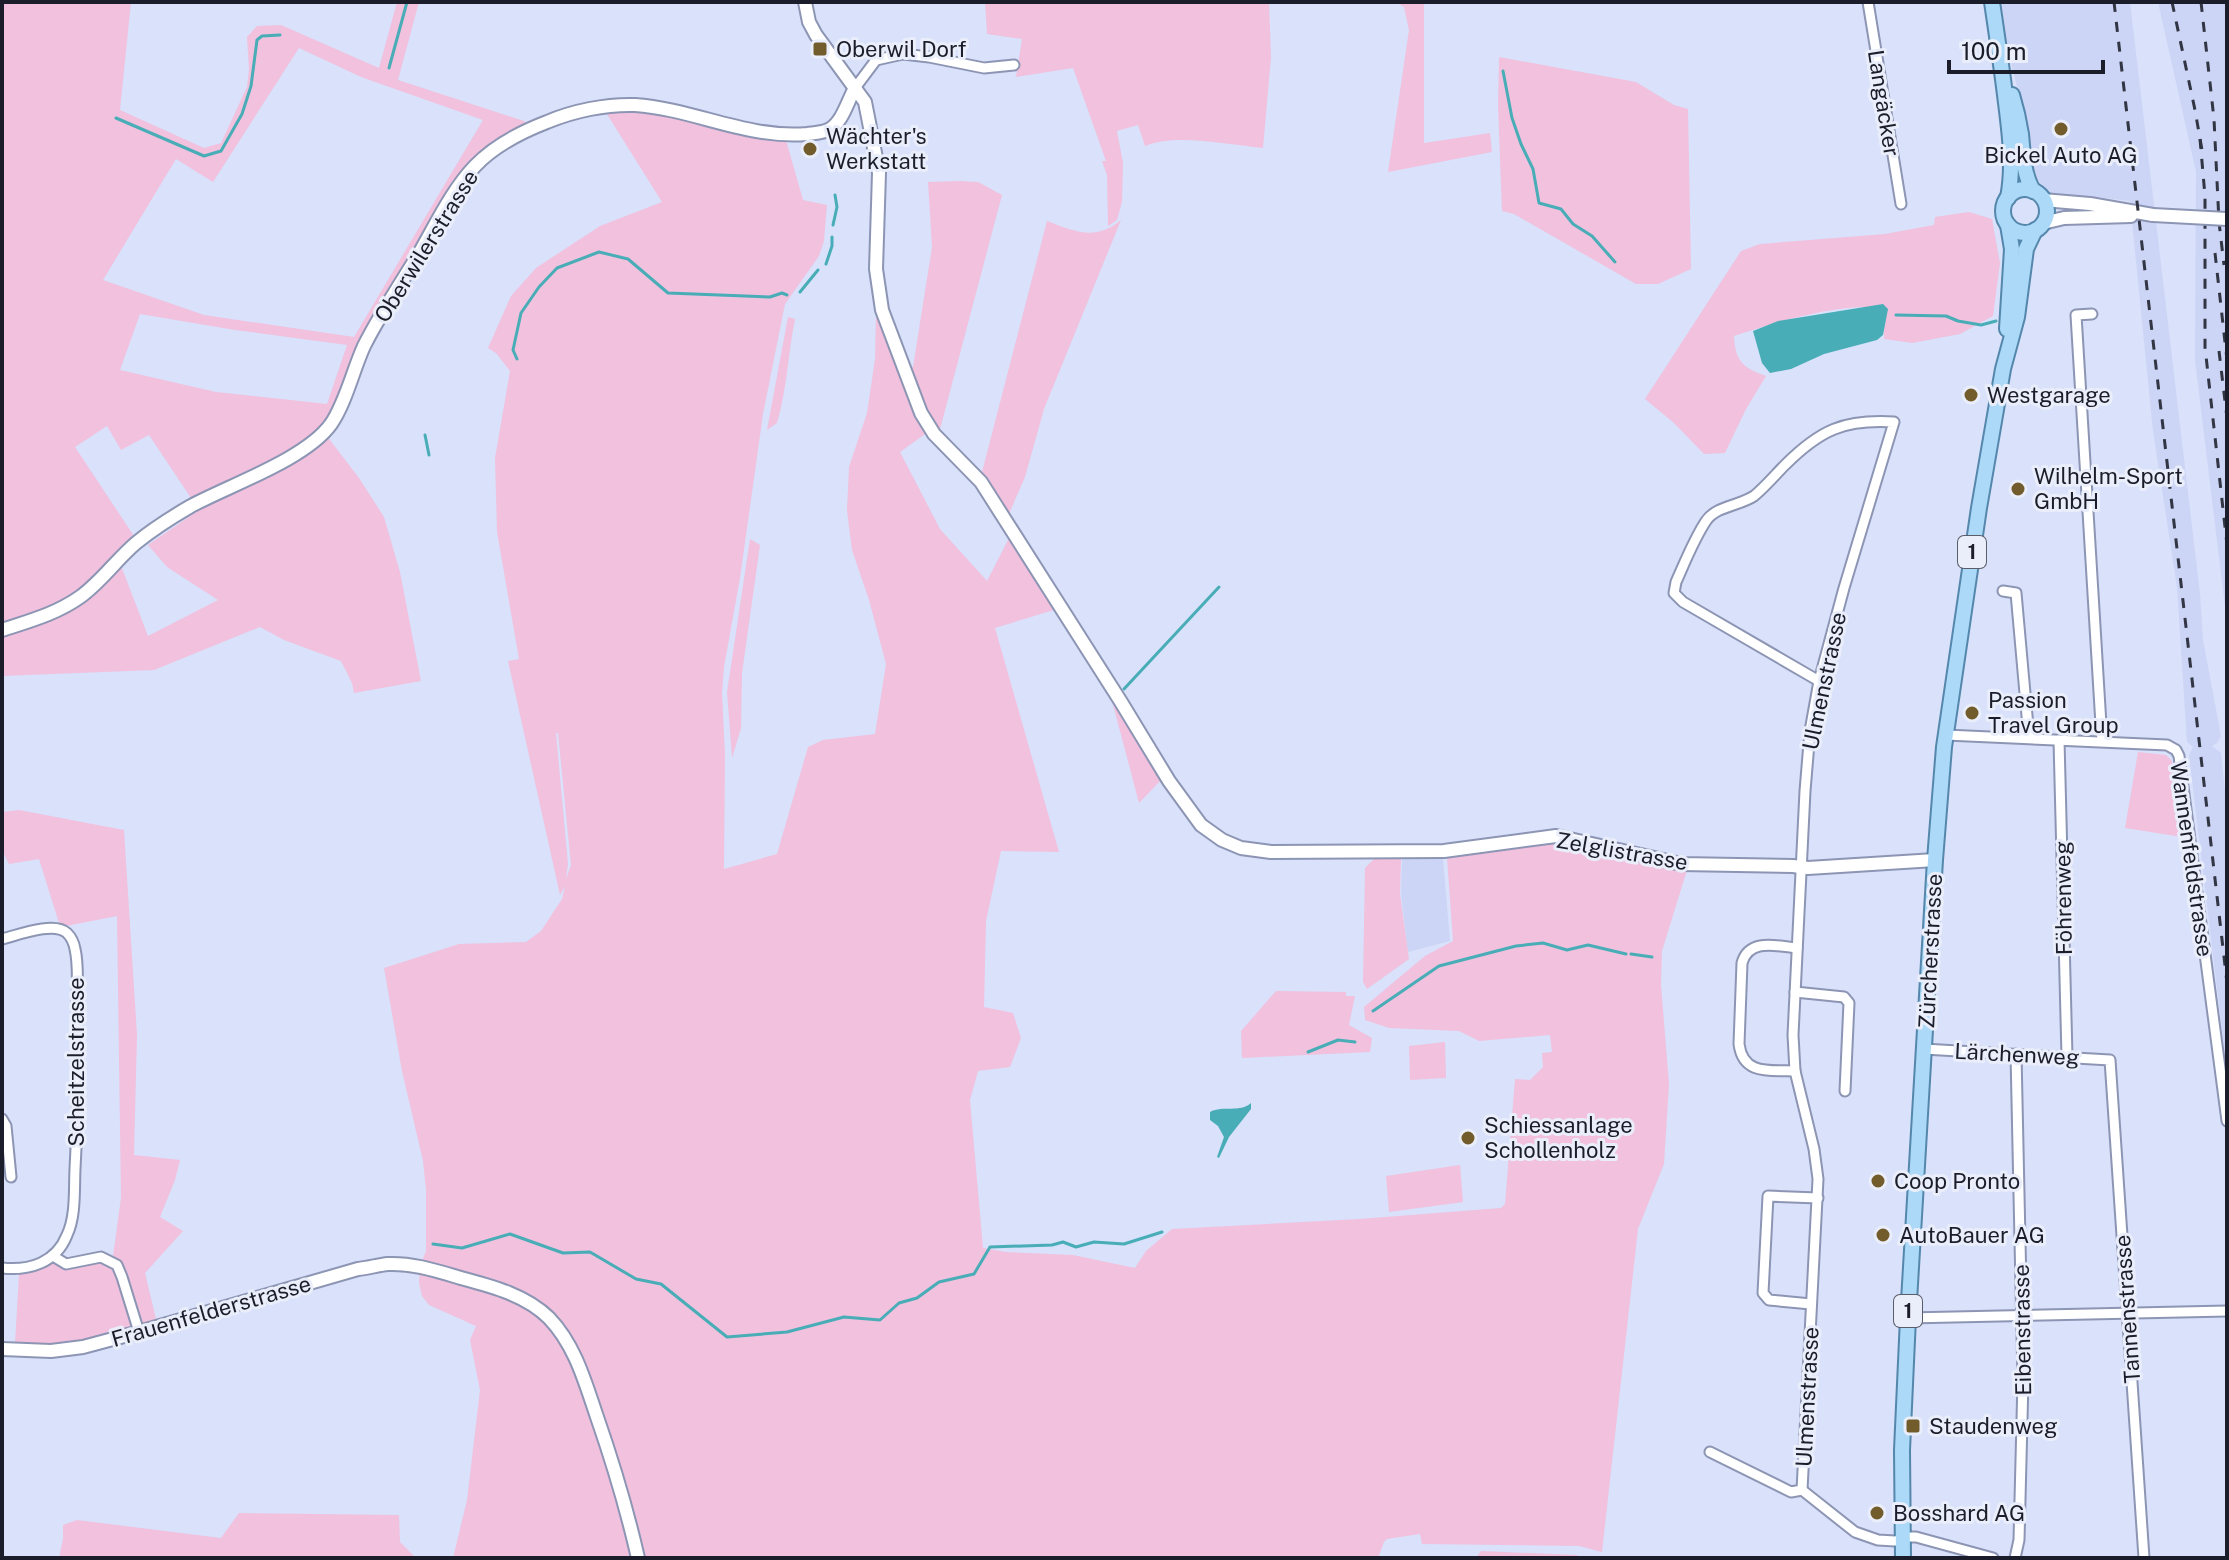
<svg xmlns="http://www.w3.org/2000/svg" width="2229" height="1560" viewBox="0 0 2229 1560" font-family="'Public Sans',sans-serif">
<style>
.built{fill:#ccd5f5}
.green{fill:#f1c1de;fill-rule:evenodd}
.water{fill:#48adb6}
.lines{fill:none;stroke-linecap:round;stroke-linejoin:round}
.stream{stroke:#48adb6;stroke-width:3}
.street-casing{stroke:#8c95b3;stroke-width:13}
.secondary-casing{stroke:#8c95b3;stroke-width:16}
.primary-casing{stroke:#5487ab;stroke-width:18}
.street{stroke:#fff;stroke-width:9}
.secondary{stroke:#fff;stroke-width:12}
.primary{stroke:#abd9f7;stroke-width:14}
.rail{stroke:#323543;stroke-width:3;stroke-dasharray:10 10;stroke-linecap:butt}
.secondary-bridge-casing{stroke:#8c95b3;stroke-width:16;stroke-linecap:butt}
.secondary-bridge{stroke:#fff;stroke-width:12}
.poi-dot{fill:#735c2c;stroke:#eaeefb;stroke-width:3}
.labels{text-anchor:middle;stroke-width:6;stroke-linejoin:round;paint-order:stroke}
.shield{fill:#eaeefb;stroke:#595c69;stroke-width:2}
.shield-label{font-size:20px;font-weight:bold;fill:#1b1e2a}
.poi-label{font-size:22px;fill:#1b1e2a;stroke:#eaeefb;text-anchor:start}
.street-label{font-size:22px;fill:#1b1e2a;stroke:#eaeefb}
</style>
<rect width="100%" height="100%" fill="#d9e1fb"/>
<g class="built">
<polygon points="1999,2 2130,2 2200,594 2203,640 2221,736 2217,743 2212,746 2221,753 2227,808 2227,1072 2189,755 2193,747 2187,742 2177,587 2153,431 2130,201 2097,197 2057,197 2046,194 2035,185 2030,171 2023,110 2007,47"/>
<polygon points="2158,2 2227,2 2227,623 2195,360 2196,172"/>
<polygon points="1402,859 1443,859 1450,941 1408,952 1401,894"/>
</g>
<g class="green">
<path d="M2,2h129l-11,108 84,38 17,-5 26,-56 2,-18 -2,-32 10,-11 24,-1 98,43 18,-66h22l-21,78 126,41 4,5 -55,34 -150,271 36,47 25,39 16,55 21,109 -67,12 -2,-10 -11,-22 -57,-21 -24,-13 -106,43 -152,6zM299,48l62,29 122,43 -129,217 -150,-22 -101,-35 73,-121 37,23zM140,314l95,16 112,15 -20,59 -111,-12 -96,-22zM107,426l14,24 28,-15 50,75 -51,35 19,22 51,33 -70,36 -30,-78 16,-22 -59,-89z"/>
<path d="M985,2h284l2,55 -8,91c-35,-3 -86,-15 -118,-2l-7,-21 -21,6 6,32 -1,39 -5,18 -9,6 -1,-51 -5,-14h4l-33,-93 -57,9 6,-38 -35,-5z"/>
<polygon points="1396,2 1424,2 1424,143 1490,133 1492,152 1388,172 1409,30 1404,7"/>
<polygon points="1499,57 1636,82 1674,105 1688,109 1691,269 1658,284 1636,284 1514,214 1502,211 1498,105"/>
<path d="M635,109l151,31 17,60 24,5 -3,36 -5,15 -34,48 -22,110 -23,164 -16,89 -2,26 3,62 -1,114 53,-15 31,-107 15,-7 52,-6 11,-70 -17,-64 -17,-50 -5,-39 2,-44 18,-54 8,-54 1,-45 4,-1 48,119 -28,20 40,77 47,52 23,-45 47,73 -62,19 64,224 -58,-1 -15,70 -2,86 29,6 8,25 -11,29 -32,4 -8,29 13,148 23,4 67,3 62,13 11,-17 26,-22 187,-10 142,-11 4,-4 10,-125 15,1 13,-13 -1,-14 10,-1 -2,-17 -71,6 -20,-10 -70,-3 -24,-8 -1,-13 61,-51 28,-15 -6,-83 101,-14h23l116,26 -25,81 -1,34 8,99 -5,80 -26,65 -36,323 -23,-6 -157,-2 -2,-10 -33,5 -3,3 -6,16h-925l14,-58 13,-110 -10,-50 6,-14 -47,-21 -7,-9 -3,-13 1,-17 6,-15v-61l-3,-29 -21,-90 -18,-103 75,-24 67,-2 15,-11 21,-32 3,-13 -5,9 -52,-234 11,-2 -22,-127 -2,-74 15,-87 -14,-18 -8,-5 23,-52 25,-28 64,-42 62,-24 -57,-91zM556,733h2l13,132 -5,14 2,-15z"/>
<polygon points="959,181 978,182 1002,195 939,433 923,410 907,367 913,367 932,247 928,182"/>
<path d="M1969,212l23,7 8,44 -7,53 -33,18 -48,9 -28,-4v-31c-45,-6 -107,14 -150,28 1,25 9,32 32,40l-20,33 -21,44 -21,1 -30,-31 -29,-24 96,-148 19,-7 125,-10 49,-9 1,-8z"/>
<path d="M1121,220l-77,189 -19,68 -17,39 -27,-40 66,-255c29,11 49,20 74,-1z"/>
<path d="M788,317l7,2c-7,35 -8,70 -18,104l-10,7z"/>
<polygon points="750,539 760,545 742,673 741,728 732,758 727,692"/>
<polygon points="1110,693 1163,778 1139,803"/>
<polygon points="2138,752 2166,755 2172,761 2182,837 2125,828"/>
<polygon points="19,810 124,830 137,1035 134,1155 180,1160 175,1180 160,1217 183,1231 145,1273 156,1319 106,1335 52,1345 15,1343 19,1274 38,1270 54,1262 64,1269 99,1260 112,1263 121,1198 117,916 66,926 59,923 39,859 9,864 2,850 2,812"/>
<polygon points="1374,859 1401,859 1400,894 1409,959 1367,989 1363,982 1365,868"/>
<polygon points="1276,991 1346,992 1346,996 1355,996 1349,1025 1372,1038 1370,1052 1242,1058 1241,1031"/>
<polygon points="1445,1042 1446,1078 1410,1080 1409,1046"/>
<polygon points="1460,1165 1463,1202 1389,1212 1386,1176"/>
<polygon points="239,1513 399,1515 400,1542 416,1558 59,1558 63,1539 63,1525 77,1520 221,1538"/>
<polygon points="1481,1551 1576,1555 1586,1558 1476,1558"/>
</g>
<g class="water">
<polygon points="1883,304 1888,309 1883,335 1877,340 1824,354 1791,369 1770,373 1762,363 1753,331 1778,321"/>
<path d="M1251,1103v6l-22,28 -10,21 -2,-1 7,-20 -6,-11 -8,-6v-8c13,-7 30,1 41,-9z"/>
</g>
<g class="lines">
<g class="stream">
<polyline points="389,68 407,2"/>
<polyline points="1503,71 1512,118 1521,144 1533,169 1539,203 1561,209 1573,224 1592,236 1615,262"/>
<polyline points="116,118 204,156 221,151 242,114 251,86 257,40 262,36 280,35"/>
<polyline points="833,225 837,207 835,195"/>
<polyline points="826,264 832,246 832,237"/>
<polyline points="800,292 818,270"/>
<polyline points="1896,315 1946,316 1958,321 1981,325 1996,321"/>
<polyline points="517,359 513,350 521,313 539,287 557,268 599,252 628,259 668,293 770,297 782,293 787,295"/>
<polyline points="425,435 429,455"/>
<polyline points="1124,689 1219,587"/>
<polyline points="1631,954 1652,957"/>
<polyline points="1373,1011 1439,966 1516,946 1543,943 1567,950 1588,945 1626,954"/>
<polyline points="1308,1052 1338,1040 1355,1042"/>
<polyline points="433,1244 462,1248 510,1234 563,1253 590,1252 636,1279 661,1284 727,1337 787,1332 844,1317 880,1320 899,1303 917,1298 939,1282 974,1274 990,1247 1052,1245 1063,1242 1076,1247 1094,1242 1124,1244 1162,1232"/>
</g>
<g class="street-casing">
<g id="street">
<polyline points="1868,2 1901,204"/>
<polyline points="855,88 876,60 903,54 929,57 984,68 1014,65"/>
<polyline points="2092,314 2076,315 2102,741"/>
<polyline points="2003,591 2016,593 2029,738"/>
<polyline points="1946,735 2167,745 2176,750 2179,756 2227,1121"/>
<polyline points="2059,740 2067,1057"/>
<path d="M2,939c16,-4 52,-18 65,-6 4,4 7,10 8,16 4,17 2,37 2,55 2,55 1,110 -2,165 -1,21 1,47 -8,66 -11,28 -38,36 -65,33"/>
<polyline points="1795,992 1844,997 1849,1003 1845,1091"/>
<polyline points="1924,1049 2110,1060 2144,1558"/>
<path d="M1795,1071c-24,-1 -52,5 -56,-27l3,-81c7,-25 35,-17 55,-15"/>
<polyline points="2,1119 6,1126 11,1177"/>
<polyline points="53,1256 66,1264 101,1257 117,1265 122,1277 139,1332"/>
<polyline points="1811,1304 1769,1300 1763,1293 1768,1196 1818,1198"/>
<polyline points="1908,1318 2227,1311"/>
<polyline points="1710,1452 1791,1492 1802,1490 1855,1532 1878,1540 1895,1541 1908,1537 1916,1537 1993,1558"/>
<path d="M1802,1490l16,-311 -4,-30 -19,-78 -2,-36 12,-244 5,-60 9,-50 25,-93 50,-166c-50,-3 -74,8 -109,43 -10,10 -20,22 -31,31 -15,10 -38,10 -48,25 -12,18 -21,41 -30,61l-2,11 9,9 136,79"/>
<polyline points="2015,1558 2019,1540 2023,1380 2016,1054"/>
</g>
</g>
<g class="secondary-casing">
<g id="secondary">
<polyline points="805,2 809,22 816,35 865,102 879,173 876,269 882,310 921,413 934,434 981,482 1121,702 1169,781 1201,825 1222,840 1241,848 1271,852 1444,851 1556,836 1681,864 1793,866 1808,868 1935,860"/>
<polyline points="2043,200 2090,204 2153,215"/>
<polyline points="2043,223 2064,218 2131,216"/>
<path d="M2,630c27,-9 54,-16 78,-33 21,-15 36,-37 56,-54 17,-14 36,-26 55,-37 39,-21 115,-47 140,-82 15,-22 22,-54 33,-78 16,-32 37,-63 56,-94 16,-28 32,-62 55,-86 19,-20 46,-34 72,-44 26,-11 59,-18 88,-17 59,4 112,34 172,29 8,-1 17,-1 23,-5 13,-8 18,-29 25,-41"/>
<path d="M2,1349l49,2 32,-4 56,-15 219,-63c10,-1 20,-4 30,-5 25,-1 49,7 73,14 30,8 65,17 88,40 26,27 36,64 48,99 16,46 30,93 41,141"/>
</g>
</g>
<g class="primary-casing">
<g id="primary">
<path d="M1992,2c5,34 10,67 14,101 4,31 8,63 2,95"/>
<path d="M2012,95c4,13 7,26 9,39 2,20 2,39 12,57"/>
<circle cx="2025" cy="211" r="22"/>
<polyline points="2007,329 2012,249 2008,225"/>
<polyline points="1903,1558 1902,1450 1908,1318 1935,860 1944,747 1979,508 2003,369 2017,317 2026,249 2035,230"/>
</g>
</g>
<use href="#street" class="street"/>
<use href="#secondary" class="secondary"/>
<use href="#primary" class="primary"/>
<g class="rail">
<polyline points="2114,2 2227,983"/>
<polyline points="2172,2 2195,110 2202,150"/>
<polyline points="2201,2 2214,119 2219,222 2224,265"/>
<polyline points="2200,139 2205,196 2205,347 2227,545"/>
<polyline points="2215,253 2227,360"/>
<polyline points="2219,351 2227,418"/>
</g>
<g class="secondary-bridge-casing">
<polyline id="secondary-bridge" points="2153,215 2227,219"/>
</g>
<use href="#secondary-bridge" class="secondary-bridge"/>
</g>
<g class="poi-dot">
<rect x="812" y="41" width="16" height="16" rx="4"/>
<circle cx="2061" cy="129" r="8"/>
<circle cx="810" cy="149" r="8"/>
<circle cx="1971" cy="395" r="8"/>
<circle cx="2018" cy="489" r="8"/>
<circle cx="1972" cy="713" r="8"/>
<circle cx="1468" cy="1138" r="8"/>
<circle cx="1878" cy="1181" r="8"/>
<circle cx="1883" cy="1235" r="8"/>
<rect x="1905" y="1418" width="16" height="16" rx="4"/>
<circle cx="1877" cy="1513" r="8"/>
</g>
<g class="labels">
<g class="shield">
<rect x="1958" y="536" width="28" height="32" rx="6"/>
<rect x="1894" y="1295" width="28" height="32" rx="6"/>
</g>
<g class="shield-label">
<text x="1972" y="559">1</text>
<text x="1908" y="1318">1</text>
</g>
<g class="poi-label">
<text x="836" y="57">Oberwil Dorf</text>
<text x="826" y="144">Wächter's<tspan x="826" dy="25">Werkstatt</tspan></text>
<text x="2061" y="163" text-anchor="middle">Bickel Auto AG</text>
<text x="1987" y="403">Westgarage</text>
<text x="2034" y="484">Wilhelm-Sport<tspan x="2034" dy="25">GmbH</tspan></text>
<text x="1988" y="708">Passion<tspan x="1988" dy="25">Travel Group</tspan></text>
<text x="1484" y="1133">Schiessanlage<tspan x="1484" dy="25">Schollenholz</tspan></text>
<text x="1894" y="1189">Coop Pronto</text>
<text x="1899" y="1243">AutoBauer AG</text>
<text x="1929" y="1434">Staudenweg</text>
<text x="1893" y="1521">Bosshard AG</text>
</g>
<g class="street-label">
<text transform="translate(1884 103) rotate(81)" y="8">Langäcker</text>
<text transform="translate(426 246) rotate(-58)" y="8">Oberwilerstrasse</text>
<text transform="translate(1824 681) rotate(-78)" y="8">Ulmenstrasse</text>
<text transform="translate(1622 851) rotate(10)" y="8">Zelglistrasse</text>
<text transform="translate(2192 859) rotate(82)" y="8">Wannenfeldstrasse</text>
<text transform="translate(2063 898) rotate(-91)" y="8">Föhrenweg</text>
<text transform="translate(1930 951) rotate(-87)" y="8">Zürcherstrasse</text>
<text transform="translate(2017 1054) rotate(3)" y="8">Lärchenweg</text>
<text transform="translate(76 1062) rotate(-90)" y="8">Scheitzelstrasse</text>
<text transform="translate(2127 1309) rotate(-94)" y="8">Tannenstrasse</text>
<text transform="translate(211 1311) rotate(-16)" y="8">Frauenfelderstrasse</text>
<text transform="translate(2022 1330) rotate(-91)" y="8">Eibenstrasse</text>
<text transform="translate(1807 1397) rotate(-87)" y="8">Ulmenstrasse</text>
</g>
</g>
<rect width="2229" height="1560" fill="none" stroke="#1b1e2a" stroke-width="8"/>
<path d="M1949 60v12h154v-12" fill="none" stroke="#1b1e2a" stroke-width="4"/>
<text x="1961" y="60" font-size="24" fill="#1b1e2a" stroke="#eaeefb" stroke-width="6" paint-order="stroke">100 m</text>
</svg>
